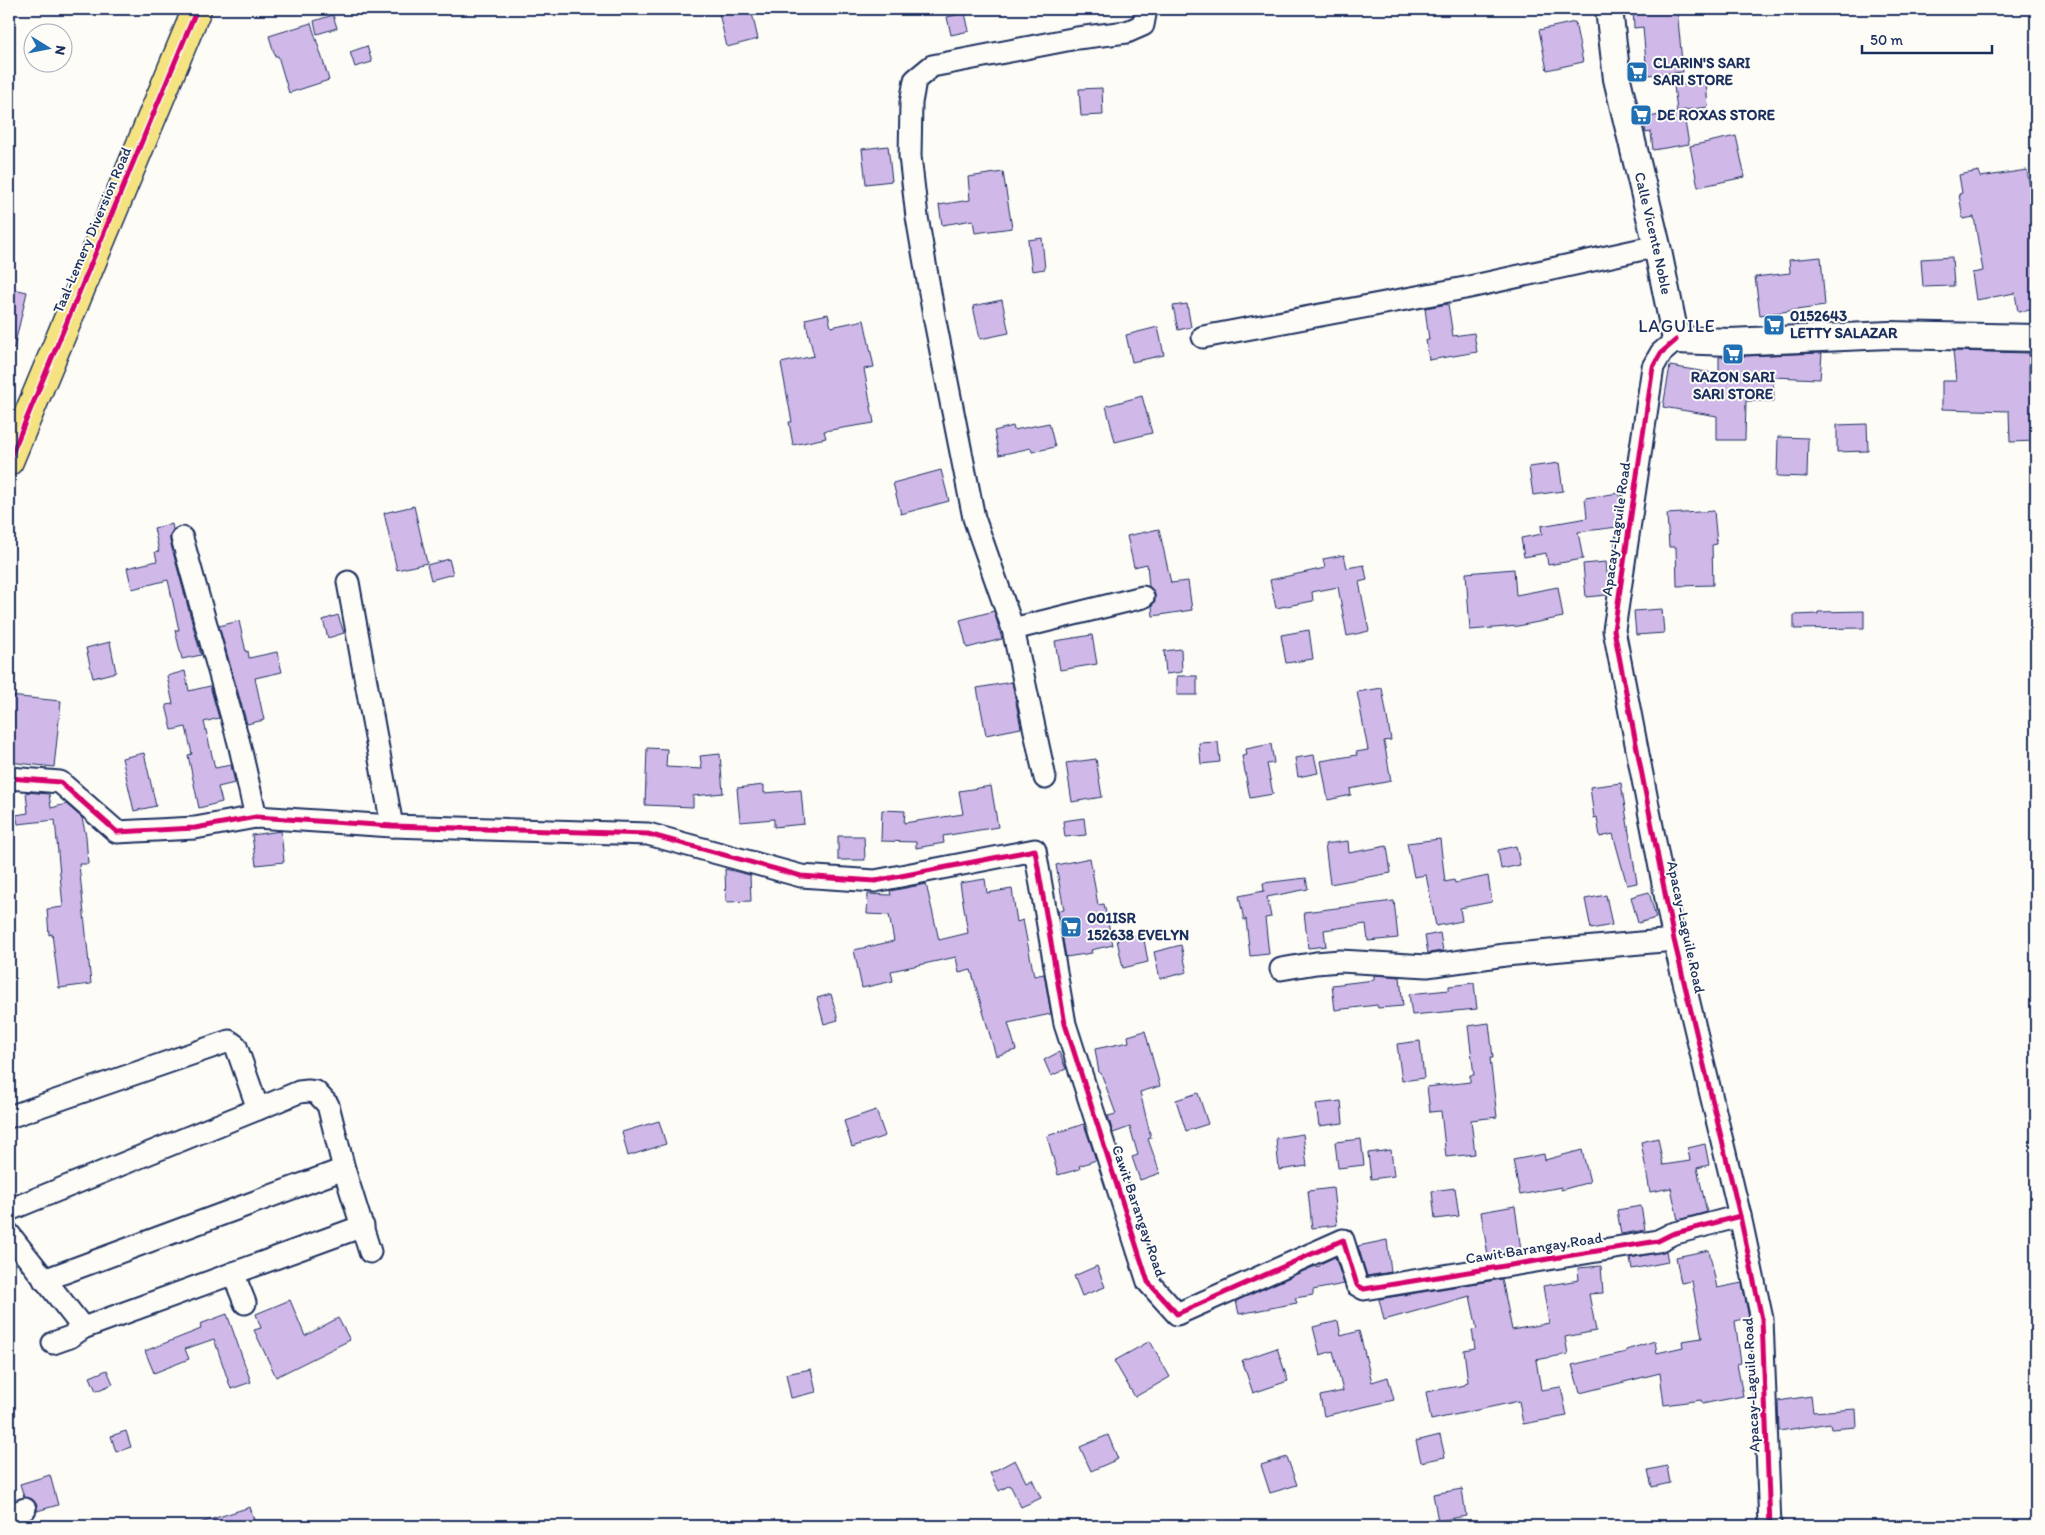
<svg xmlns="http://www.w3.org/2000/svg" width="2045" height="1535" viewBox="0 0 2045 1535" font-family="Itim,sans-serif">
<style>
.building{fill:#d0b9e9;stroke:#1b2f5e}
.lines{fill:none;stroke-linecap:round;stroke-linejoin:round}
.minor-casing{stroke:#1b2f5e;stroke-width:25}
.tertiary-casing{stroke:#1b2f5e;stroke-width:30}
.primary-casing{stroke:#1b2f5e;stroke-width:31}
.minor{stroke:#fdfcf7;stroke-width:21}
.tertiary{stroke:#fdfcf7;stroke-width:26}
.primary{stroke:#f5e382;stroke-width:28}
.cycleway-casing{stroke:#fdfcf7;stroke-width:8}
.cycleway{stroke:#d6006c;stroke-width:5}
.labels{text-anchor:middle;stroke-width:4;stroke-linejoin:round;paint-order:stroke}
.poi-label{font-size:15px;font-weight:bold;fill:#1b2f5e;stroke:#fdfcf7;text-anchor:start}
.street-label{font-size:15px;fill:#1b2f5e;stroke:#fdfcf7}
.quarter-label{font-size:18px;letter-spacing:1px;fill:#1b2f5e;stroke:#fdfcf7}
</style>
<rect width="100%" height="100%" fill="#fdfcf7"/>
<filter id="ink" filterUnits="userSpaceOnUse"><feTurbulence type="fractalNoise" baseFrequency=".02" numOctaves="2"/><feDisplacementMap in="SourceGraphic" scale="10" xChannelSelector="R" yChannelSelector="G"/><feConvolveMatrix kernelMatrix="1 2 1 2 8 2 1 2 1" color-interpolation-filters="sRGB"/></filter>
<g filter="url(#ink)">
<g class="building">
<polygon points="718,9 751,9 758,39 727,47"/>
<polygon points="1633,9 1677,9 1683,72 1647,75 1643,27 1634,28"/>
<polygon points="965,13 969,31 951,35 947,17"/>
<polygon points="333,15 337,28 317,34 314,21"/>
<polygon points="1575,22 1583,62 1547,70 1539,30"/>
<polygon points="311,23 329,80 289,93 278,56 275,56 269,36"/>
<polygon points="367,46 372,62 355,67 350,52"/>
<polygon points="1706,82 1708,107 1677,111 1674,86"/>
<polygon points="1102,88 1103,115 1081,116 1079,89"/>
<polygon points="1683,111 1689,144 1653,150 1651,132 1646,133 1643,118"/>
<polygon points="1736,136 1745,177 1698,187 1690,146"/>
<polygon points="888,146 892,181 866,184 862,149"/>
<polygon points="2027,170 2036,225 2036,309 2018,312 2015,293 1976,300 1972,273 1983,271 1974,217 1963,219 1959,194 1962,193 1959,175 1979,171 1980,177"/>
<polygon points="1003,172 1012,228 975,233 973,220 942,225 939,205 970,200 968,177"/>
<polygon points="1042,238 1045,269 1032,271 1028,240"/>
<polygon points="1821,257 1825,306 1760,315 1755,277 1790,273 1789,260"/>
<polygon points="1952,257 1954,286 1923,287 1921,259"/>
<polygon points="9,288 27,292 14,348 9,347"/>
<polygon points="1002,300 1009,333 980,339 973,306"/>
<polygon points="1187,304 1191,327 1178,330 1173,306"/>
<polygon points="1448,304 1453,336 1474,333 1477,352 1429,360 1426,340 1429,340 1425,308"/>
<polygon points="828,314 831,327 864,320 874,367 864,369 874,423 824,431 826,438 793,445 789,422 792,422 781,363 814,356 805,319"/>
<polygon points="1158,327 1164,355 1132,362 1126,335"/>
<polygon points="1953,351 2029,353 2029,379 2032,379 2033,414 2036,414 2036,441 2010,442 2009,411 1942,409 1942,381 1956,381"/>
<polygon points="1822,353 1820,379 1773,377 1774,401 1746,401 1745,440 1717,440 1717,416 1663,407 1670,366 1719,374 1719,357"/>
<polygon points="1142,396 1152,433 1115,442 1106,406"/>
<polygon points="1049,423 1055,447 1032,452 1031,448 999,455 994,431 1013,426 1014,430"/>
<polygon points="1867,424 1868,451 1837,452 1837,425"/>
<polygon points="1778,437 1808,438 1807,477 1777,476"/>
<polygon points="1559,463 1563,491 1533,495 1529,467"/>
<polygon points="941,470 949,501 901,514 893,483"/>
<polygon points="1619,493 1620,501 1617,527 1578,532 1583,559 1548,565 1546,553 1524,557 1521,538 1542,534 1541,526 1587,518 1585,498"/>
<polygon points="414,506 427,563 397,570 384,513"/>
<polygon points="1714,511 1717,544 1712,545 1713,585 1677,586 1676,547 1669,547 1667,514"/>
<polygon points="172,524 173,530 170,535 170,541 201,655 182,659 175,630 179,630 168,580 132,589 127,568 157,561 155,552 159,551 154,528"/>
<polygon points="1159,529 1171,583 1188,581 1192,610 1153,616 1152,606 1155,601 1155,594 1149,587 1147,564 1134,567 1127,536"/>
<polygon points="1344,555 1347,568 1364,565 1367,580 1359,582 1369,631 1347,636 1338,587 1312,592 1313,601 1276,608 1270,580 1325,568 1323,559"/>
<polygon points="449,559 453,574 431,580 427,565"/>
<polygon points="1606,562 1608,583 1607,595 1586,597 1583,564"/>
<polygon points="1514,569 1516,595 1558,587 1563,617 1518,626 1470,630 1466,573"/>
<polygon points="1662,609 1664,633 1636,635 1634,611"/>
<polygon points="994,611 1002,639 967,648 960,620"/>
<polygon points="1864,611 1864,628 1794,629 1794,615 1818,614 1818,612"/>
<polygon points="338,615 344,633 328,638 323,620"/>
<polygon points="239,621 246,652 248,651 249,658 277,652 282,672 255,678 264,720 247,724 219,626"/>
<polygon points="1309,630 1313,659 1286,663 1281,635"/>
<polygon points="1092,635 1097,664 1060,670 1055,641"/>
<polygon points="110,642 116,672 93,678 86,648"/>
<polygon points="1181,649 1182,672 1166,674 1164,651"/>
<polygon points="185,671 189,691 210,686 219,718 204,722 215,768 231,765 235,783 218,787 222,802 199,808 188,755 192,754 186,727 172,730 166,705 173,704 167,676"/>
<rect x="1177" y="676" width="20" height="19"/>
<polygon points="1012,682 1021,728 986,735 977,688"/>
<polygon points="1382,688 1391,740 1384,741 1391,781 1350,789 1351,795 1328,800 1321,761 1357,755 1356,752 1368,750 1357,692"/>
<polygon points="9,696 61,701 54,767 9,762"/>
<polygon points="1218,742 1220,762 1201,764 1199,743"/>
<polygon points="1271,744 1274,763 1267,764 1273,794 1250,798 1242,756 1247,755 1246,749"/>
<polygon points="647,748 667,749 666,767 702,769 700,756 720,754 723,793 693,796 693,807 645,805"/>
<polygon points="144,753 156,806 134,811 122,758"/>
<polygon points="1314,755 1318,773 1298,777 1295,758"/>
<polygon points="1096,759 1102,797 1072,802 1066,763"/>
<polygon points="1621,783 1637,883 1627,885 1613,834 1600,837 1597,817 1594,818 1590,787"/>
<polygon points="764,785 764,793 801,790 804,824 774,827 774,819 740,822 737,788"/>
<polygon points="991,786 998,827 943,836 944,843 916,848 916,842 881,841 882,810 905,811 904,823 963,814 959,791"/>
<polygon points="26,792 49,794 51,808 66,804 82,818 86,836 88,864 79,864 91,984 59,988 52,934 49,935 47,909 63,907 55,820 18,824 16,815 28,813"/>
<polygon points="1084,818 1086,835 1065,837 1063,821"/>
<polygon points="281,831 284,862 256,865 252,835"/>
<polygon points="838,836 864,836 865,860 838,860"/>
<polygon points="1440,839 1445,882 1454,880 1455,883 1488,876 1492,902 1460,908 1462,921 1436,926 1426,875 1414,877 1407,843"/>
<polygon points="1348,841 1349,853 1387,846 1391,873 1330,884 1325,844"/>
<polygon points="1516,846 1520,865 1501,869 1498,850"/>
<polygon points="1090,858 1098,905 1104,904 1113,945 1091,950 1092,953 1066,957 1058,911 1064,910 1056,865"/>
<polygon points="725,869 750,875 751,901 726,902"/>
<polygon points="1306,878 1308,889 1267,897 1271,917 1265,918 1269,954 1250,956 1246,919 1244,920 1239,896 1264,891 1263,883"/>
<polygon points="985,879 987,893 1012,889 1017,922 1023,920 1034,976 1044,974 1051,1014 1008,1023 1016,1050 996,1056 971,970 959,973 956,957 891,971 893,981 862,988 854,950 894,941 889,915 867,914 868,894 891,895 890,891 926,884 939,940 968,933 960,883"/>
<polygon points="1649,892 1656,918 1638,923 1631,897"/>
<polygon points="1606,895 1612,925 1591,929 1585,899"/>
<polygon points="1394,901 1398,938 1368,941 1366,924 1324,930 1326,946 1308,948 1304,912"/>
<polygon points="1440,933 1443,951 1428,953 1425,936"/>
<polygon points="1143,934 1148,962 1123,968 1117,940"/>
<polygon points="1181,945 1187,972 1160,979 1154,952"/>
<polygon points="1374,975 1400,977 1403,1006 1378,1008 1377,1005 1335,1010 1332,985 1374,980"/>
<polygon points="1474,983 1477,1009 1412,1015 1409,994 1449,990 1449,986"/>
<polygon points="831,994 838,1020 824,1024 817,998"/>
<polygon points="1489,1023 1493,1058 1490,1058 1497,1117 1471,1120 1475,1154 1446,1157 1441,1111 1430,1112 1427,1087 1470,1082 1470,1075 1474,1075 1468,1026"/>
<polygon points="1145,1031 1160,1086 1140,1092 1151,1138 1148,1139 1160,1173 1140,1180 1132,1157 1138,1155 1130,1127 1113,1133 1108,1116 1116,1114 1101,1073 1099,1073 1095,1049 1129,1042 1128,1036"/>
<polygon points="1420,1041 1424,1078 1402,1081 1397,1044"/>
<polygon points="1059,1052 1066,1069 1051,1076 1044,1060"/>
<polygon points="1198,1093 1208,1124 1186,1131 1176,1100"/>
<polygon points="1341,1101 1343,1123 1319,1126 1316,1104"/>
<polygon points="876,1110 885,1136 852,1147 844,1121"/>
<polygon points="659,1121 666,1144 628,1156 622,1132"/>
<polygon points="1084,1124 1096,1160 1079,1166 1080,1169 1058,1175 1047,1136"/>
<polygon points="1303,1134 1307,1166 1279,1170 1276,1138"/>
<polygon points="1658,1138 1663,1165 1690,1161 1688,1148 1705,1144 1709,1165 1697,1168 1707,1212 1678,1220 1671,1188 1650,1192 1641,1142"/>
<polygon points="1361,1139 1364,1165 1338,1168 1335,1142"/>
<polygon points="1391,1150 1394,1176 1371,1179 1368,1153"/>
<polygon points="1582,1150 1590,1182 1561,1190 1561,1187 1520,1195 1513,1160 1544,1154 1545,1160"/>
<polygon points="1333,1188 1337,1225 1312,1228 1308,1191"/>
<polygon points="1455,1188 1459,1216 1435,1219 1432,1191"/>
<polygon points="1515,1206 1521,1251 1488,1256 1481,1212"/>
<polygon points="1641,1206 1645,1230 1621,1234 1617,1210"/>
<polygon points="1387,1240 1391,1272 1367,1276 1358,1246"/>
<polygon points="1709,1250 1717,1288 1742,1283 1749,1318 1735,1321 1741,1363 1737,1364 1743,1396 1702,1404 1701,1400 1664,1405 1660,1373 1580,1393 1572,1365 1626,1352 1626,1350 1655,1341 1657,1353 1683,1347 1682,1341 1702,1338 1692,1281 1681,1283 1676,1257"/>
<polygon points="1666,1251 1668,1262 1632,1269 1630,1258"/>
<polygon points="1335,1257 1344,1284 1313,1290 1313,1295 1295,1298 1297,1303 1239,1314 1236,1301 1313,1267 1320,1266 1320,1264"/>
<polygon points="1097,1266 1105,1287 1082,1296 1074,1276"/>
<polygon points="1601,1266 1603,1293 1589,1294 1596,1331 1565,1337 1568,1354 1536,1360 1541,1390 1561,1387 1567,1416 1523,1424 1519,1401 1431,1420 1426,1392 1465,1385 1465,1383 1468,1382 1464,1350 1475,1348 1472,1330 1477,1329 1470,1296 1384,1320 1379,1299 1502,1279 1512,1330 1549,1323 1543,1286 1579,1280 1578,1268"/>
<polygon points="290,1300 305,1336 338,1318 350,1340 276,1377 254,1330 261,1328 256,1314"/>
<polygon points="227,1314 251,1382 231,1389 214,1339 185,1349 189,1359 154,1373 145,1351 201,1329 200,1324"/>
<polygon points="1338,1321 1341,1336 1359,1331 1372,1382 1388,1377 1394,1400 1324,1416 1320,1396 1343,1391 1333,1351 1320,1355 1313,1327"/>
<polygon points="1150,1341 1170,1377 1135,1397 1114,1361"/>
<polygon points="1277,1348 1288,1381 1253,1393 1242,1360"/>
<polygon points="811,1369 816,1392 791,1398 786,1374"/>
<polygon points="107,1370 113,1384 96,1391 90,1377"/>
<polygon points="1811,1396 1813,1412 1856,1409 1857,1427 1831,1429 1830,1423 1779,1431 1778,1401"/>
<polygon points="126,1431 131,1447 116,1452 111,1436"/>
<polygon points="1108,1435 1118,1459 1091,1471 1080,1447"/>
<polygon points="1440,1435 1445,1457 1421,1462 1416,1441"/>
<polygon points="1287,1457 1297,1485 1270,1493 1261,1465"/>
<polygon points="1015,1460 1026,1482 1032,1479 1041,1498 1021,1507 1010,1485 999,1491 990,1473"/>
<polygon points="1667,1466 1670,1483 1652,1487 1648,1470"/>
<polygon points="50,1475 58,1505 37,1511 37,1505 33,1500 24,1497 20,1484"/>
<polygon points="1462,1489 1466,1516 1438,1521 1433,1494"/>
<polygon points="250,1507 256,1526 200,1526 200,1523"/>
</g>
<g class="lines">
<g class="minor-casing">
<g id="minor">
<polyline points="1203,337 1465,288 1657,246"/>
<polyline points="1676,340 1661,353 1653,367 1614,630 1674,940 1740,1216 1762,1319 1770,1526"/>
<polyline points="182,538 239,743 256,817"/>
<polyline points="348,582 392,826"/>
<polyline points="1013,629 1143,597"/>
<polyline points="9,778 60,782 117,832 195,828 256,817 392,826 648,834 801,876 875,881 1035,850 1065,1024 1148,1282 1177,1314 1343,1240 1357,1285 1364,1289 1658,1241 1672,1234 1740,1216"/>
<polyline points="1045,778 1013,629 974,518 934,316 917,217 910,156 911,103 915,80 932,66 1077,38 1127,32 1143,25 1146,9"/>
<polyline points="1281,969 1316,963 1340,961 1427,966 1505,955 1674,940"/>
<polyline points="9,1117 229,1041 236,1046 258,1109"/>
<polyline points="9,1210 258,1109 299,1092 308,1091 316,1092 328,1105 344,1169 370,1252"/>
<polyline points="9,1234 83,1328"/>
<polyline points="233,1273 245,1303"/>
<polyline points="44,1280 344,1169"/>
<polyline points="53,1343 70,1337 83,1328 363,1226"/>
<polyline points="9,1515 25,1509"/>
</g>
</g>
<g class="tertiary-casing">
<g id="tertiary">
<path id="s1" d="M1609,9l8,70 40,167 19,94 54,2 159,-7 147,3"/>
</g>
</g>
<g class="primary-casing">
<polyline id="primary" points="9,461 197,9"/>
</g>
<use href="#minor" class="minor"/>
<use href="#tertiary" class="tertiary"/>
<use href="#primary" class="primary"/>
<g class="cycleway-casing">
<g id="cycleway">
<polyline points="1676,340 1661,353 1653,367 1614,630 1674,940 1740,1216 1762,1319 1770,1526"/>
<polyline points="9,461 197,9"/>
<polyline points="9,778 60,782 117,832 195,828 256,817 392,826 648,834 801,876 875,881 1035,850 1065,1024 1148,1282 1177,1314 1343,1240 1357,1285 1364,1289 1658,1241 1672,1234 1740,1216"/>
</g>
</g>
<use href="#cycleway" class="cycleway"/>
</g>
</g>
<defs>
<g id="supermarket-square" transform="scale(1.125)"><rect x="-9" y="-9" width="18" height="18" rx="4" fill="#1f6fb2" stroke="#fdfcf7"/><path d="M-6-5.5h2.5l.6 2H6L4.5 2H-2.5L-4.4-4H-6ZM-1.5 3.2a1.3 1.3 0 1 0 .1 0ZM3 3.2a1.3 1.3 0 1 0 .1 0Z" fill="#fff"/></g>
</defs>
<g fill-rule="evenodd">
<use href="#supermarket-square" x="1637" y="72"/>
<use href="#supermarket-square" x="1641" y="115"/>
<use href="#supermarket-square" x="1774" y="325"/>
<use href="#supermarket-square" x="1733" y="354"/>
<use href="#supermarket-square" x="1071" y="927"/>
</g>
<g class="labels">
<g class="poi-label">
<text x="1653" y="68">CLARIN'S SARI<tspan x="1653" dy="17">SARI STORE</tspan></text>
<text x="1657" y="120">DE ROXAS STORE</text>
<text x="1790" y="321">0152643<tspan x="1790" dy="17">LETTY SALAZAR</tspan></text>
<text x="1733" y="382" text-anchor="middle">RAZON SARI<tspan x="1733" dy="17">SARI STORE</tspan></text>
<text x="1087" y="923">001ISR<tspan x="1087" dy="17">152638 EVELYN</tspan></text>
</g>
<g class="street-label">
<text transform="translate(92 230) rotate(-67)" y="5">Taal-Lemery Diversion Road</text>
<text dy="5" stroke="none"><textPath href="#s1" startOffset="229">Calle Vicente Noble</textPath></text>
<text transform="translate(1616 529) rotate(-82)" y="5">Apacay-Laguile Road</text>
<text transform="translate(1686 927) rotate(78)" y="5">Apacay-Laguile Road</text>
<text transform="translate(1139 1211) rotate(71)" y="5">Cawit Barangay Road</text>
<text transform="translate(1534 1248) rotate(-9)" y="5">Cawit Barangay Road</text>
<text transform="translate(1751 1385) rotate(-93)" y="5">Apacay-Laguile Road</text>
</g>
<g class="quarter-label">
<text x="1677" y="332">LAGUILE</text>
</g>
</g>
<rect width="2045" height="1535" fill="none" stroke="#fdfcf7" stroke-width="30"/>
<rect x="15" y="15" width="2015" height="1505" fill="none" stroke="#1b2f5e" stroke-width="2" filter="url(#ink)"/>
<g transform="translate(48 48) rotate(100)"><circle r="24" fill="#fdfcf7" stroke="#a3aaba"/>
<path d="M0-4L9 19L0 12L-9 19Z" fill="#1f6fb2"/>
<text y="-8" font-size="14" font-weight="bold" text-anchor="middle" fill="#1b2f5e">N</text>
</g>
<path d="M1862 45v8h130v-8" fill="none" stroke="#1b2f5e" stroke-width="2.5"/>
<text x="1870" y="45" font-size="15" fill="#1b2f5e" stroke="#fdfcf7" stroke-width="4" paint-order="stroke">50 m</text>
</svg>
